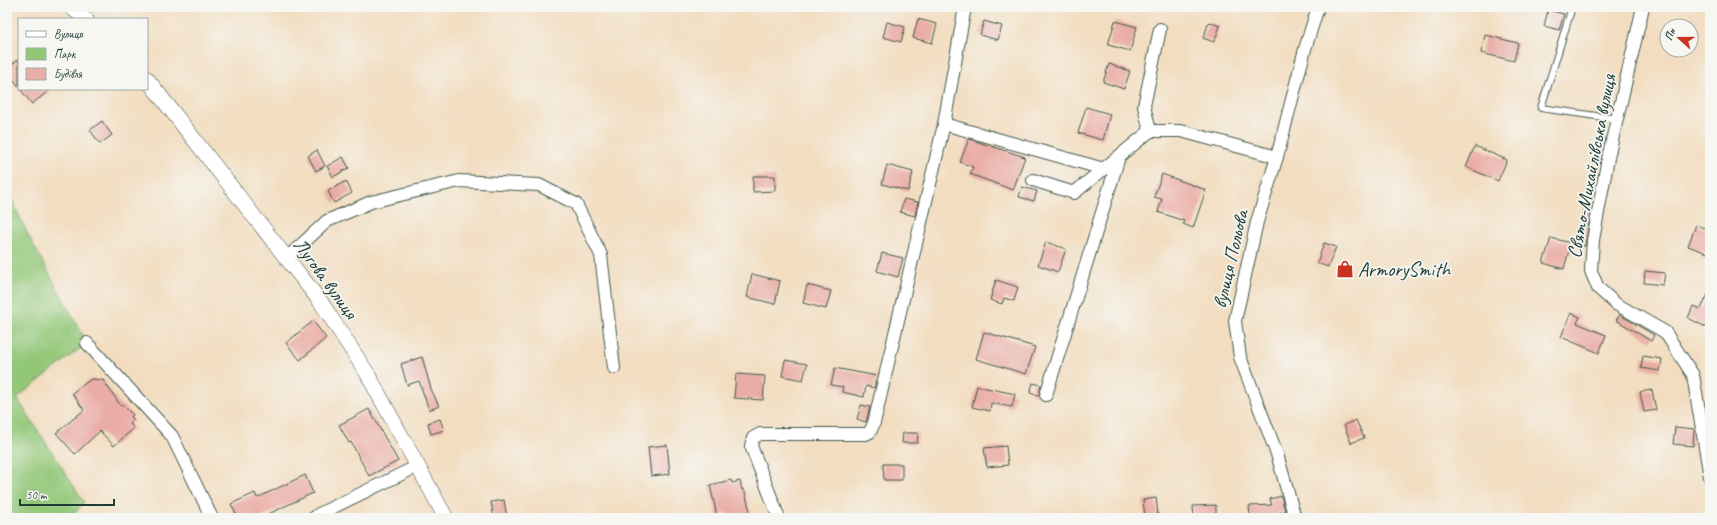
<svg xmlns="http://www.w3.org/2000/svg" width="1717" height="525" viewBox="0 0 1717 525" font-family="Caveat,sans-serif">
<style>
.green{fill:#93c778;stroke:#598256}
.building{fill:#eaada6}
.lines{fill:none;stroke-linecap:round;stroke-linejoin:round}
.service-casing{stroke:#3f5549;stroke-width:8}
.minor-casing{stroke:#3f5549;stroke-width:14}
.tertiary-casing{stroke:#3f5549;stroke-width:16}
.service{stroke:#fff;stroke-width:6}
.minor{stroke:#fff;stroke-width:12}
.tertiary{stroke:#fff;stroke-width:15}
.labels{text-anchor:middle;stroke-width:3.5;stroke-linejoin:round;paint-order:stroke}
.street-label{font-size:20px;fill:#1f3d34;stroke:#f6f6f2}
.poi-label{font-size:20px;fill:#1f3d34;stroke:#f6f6f2;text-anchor:start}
</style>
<rect width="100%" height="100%" fill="#f6f6f2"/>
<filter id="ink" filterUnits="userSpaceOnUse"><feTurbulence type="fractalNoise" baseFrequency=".025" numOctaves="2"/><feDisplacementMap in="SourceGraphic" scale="8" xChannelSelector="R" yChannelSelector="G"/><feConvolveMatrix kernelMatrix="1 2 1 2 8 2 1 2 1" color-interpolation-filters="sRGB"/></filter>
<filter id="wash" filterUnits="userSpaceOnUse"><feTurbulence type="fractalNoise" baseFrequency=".012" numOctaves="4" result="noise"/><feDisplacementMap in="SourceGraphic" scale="16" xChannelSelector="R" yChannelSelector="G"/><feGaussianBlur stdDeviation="0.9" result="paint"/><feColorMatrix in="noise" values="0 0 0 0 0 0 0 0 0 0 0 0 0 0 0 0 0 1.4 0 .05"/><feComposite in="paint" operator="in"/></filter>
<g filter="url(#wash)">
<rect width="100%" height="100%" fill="#f2ddc0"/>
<polygon class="green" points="7,189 27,233 87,343 17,398 84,502 71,518 7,518"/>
<g id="blocks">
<g class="building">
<polygon points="1548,10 1564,14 1559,30 1544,26"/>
<polygon points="918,19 937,24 932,43 913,38"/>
<polygon points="984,21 1002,26 998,40 980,35"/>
<polygon points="1115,21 1137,27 1130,51 1108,45"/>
<polygon points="887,22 905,27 901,42 883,37"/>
<polygon points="1209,22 1220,26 1214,42 1203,38"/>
<polygon points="1485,35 1518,43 1514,61 1481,53"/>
<polygon points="19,59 19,87 7,71 7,68"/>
<polygon points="1109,64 1130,71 1124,89 1103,82"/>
<polygon points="20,89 51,89 32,104"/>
<polygon points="1086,107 1110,114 1103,140 1078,133"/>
<polygon points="102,121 112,135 100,144 90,130"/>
<polygon points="969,139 1025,157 1013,190 970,174 973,167 960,162"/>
<polygon points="1475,146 1507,160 1498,181 1466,167"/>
<polygon points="317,150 325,166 316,171 308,156"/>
<polygon points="343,157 349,168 333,177 327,166"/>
<polygon points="887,165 913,172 908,191 882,184"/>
<polygon points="1162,174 1206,190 1193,228 1183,224 1184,221 1158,212 1162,199 1154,197"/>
<polygon points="753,176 775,176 775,191 753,192"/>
<polygon points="346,181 352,193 334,203 328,191"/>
<polygon points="1022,187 1037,191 1034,201 1019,197"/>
<polygon points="904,199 918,202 915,216 900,212"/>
<polygon points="1584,210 1591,211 1585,246 1580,246"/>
<polygon points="1696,225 1710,230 1710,254 1688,246"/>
<polygon points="1551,238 1571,243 1564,269 1543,263"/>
<polygon points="1046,242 1066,249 1058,272 1038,265"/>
<polygon points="1324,243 1336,247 1328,267 1317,263"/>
<polygon points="882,253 903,258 898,277 877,271"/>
<polygon points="1645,271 1665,273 1663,285 1644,283"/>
<polygon points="752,274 780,281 775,304 747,297"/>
<polygon points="996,280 1018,287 1014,301 1004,298 1002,304 990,300"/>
<polygon points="807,285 831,291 826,309 803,303"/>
<polygon points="1710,290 1710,329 1688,318 1693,306 1701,309"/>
<polygon points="1571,313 1580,317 1577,323 1606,335 1599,353 1561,337"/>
<polygon points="1620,315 1654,335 1651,341 1616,320"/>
<polygon points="313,321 326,338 300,360 286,343"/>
<polygon points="984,332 1035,347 1026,374 976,359"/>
<polygon points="1643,356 1662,359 1660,371 1641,368"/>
<polygon points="422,357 431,389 439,406 429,410 419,381 407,385 401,364"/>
<polygon points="785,360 807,364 803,380 782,376"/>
<polygon points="835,368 877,376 874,388 866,386 864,397 842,392 843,387 831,385"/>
<polygon points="736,374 765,376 763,400 734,398"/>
<polygon points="91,379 103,380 121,406 123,405 133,415 131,417 134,420 130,424 134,428 114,446 100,431 75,454 56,433 84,410 72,393"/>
<polygon points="1033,383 1041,385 1039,396 1030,393"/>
<polygon points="977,386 1015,394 1012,407 991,403 990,411 972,407"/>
<polygon points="1652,390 1656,410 1644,412 1640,392"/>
<polygon points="861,405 870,407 866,422 857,419"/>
<polygon points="369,409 398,461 369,476 351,442 349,443 339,425"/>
<polygon points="440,419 444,430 431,434 428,423"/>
<polygon points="1356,420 1364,438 1351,443 1344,425"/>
<polygon points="1675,427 1694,429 1693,446 1673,444"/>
<polygon points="903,433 918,433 917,443 902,443"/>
<polygon points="667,445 670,474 651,476 648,447"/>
<polygon points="1006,446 1008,465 987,467 984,448"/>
<polygon points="883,464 902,464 902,480 884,480"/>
<polygon points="305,475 313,493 260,518 238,518 231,504 255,493 257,498"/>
<polygon points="731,480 732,483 740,481 742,490 744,489 750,511 729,516 728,513 717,516 710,485"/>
<polygon points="1281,496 1285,511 1270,516 1250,517 1249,506 1272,505 1270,499"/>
<polygon points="1156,498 1158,515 1145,517 1143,500"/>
<polygon points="504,500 507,518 494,518 491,502"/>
<polygon points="1216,505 1216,518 1194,518 1193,506"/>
</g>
</g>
</g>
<g filter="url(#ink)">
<use href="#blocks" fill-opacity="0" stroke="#3f5549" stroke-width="1"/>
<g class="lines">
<g class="service-casing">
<polyline id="service" points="1572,7 1541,108 1617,119"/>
</g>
<g class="minor-casing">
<g id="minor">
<polyline points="1643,7 1608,158 1593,240 1591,271 1598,288 1616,304 1665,332 1693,375 1710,477"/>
<polyline points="944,124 1104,169"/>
<polyline points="1150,131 1144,106 1160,29"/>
<polyline points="1033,180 1074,193 1150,131 1181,131 1277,157"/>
<polyline points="287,258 327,221 371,202 459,181 539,185 576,204 601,255 614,368"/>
<polyline points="87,343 172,436 212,518"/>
<polyline points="1046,395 1119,157"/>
<polyline points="314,518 319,514 418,466"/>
<polyline points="779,518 751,446 753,438 760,434 866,434 870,432 874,423 944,124 965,7"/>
<polyline points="1295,518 1277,454 1240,357 1235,321 1257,222 1277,157 1305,49 1318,7"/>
</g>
</g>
<g class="tertiary-casing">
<g id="tertiary">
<polyline points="71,7 86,19"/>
<polyline points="147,79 320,301 367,373 446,518"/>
</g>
</g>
<use href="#service" class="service"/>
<use href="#minor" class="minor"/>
<use href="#tertiary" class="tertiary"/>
</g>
</g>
<defs>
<g id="shop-bare" transform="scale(1.38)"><path d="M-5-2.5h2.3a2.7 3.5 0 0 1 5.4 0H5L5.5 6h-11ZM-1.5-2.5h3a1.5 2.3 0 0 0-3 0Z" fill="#c8321e" stroke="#f6f6f2" stroke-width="2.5" paint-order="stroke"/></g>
</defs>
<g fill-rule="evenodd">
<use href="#shop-bare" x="1345" y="269"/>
</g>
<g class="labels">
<g class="street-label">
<text transform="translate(1591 166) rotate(-79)" y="7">Свято-Михайлівська вулиця</text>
<text transform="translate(1230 259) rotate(-77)" y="7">вулиця Польова</text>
<text transform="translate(326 278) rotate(54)" y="7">Лугова вулиця</text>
</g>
<g class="poi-label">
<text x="1358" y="276">ArmorySmith</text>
</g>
</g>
<rect width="1717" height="525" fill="none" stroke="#f6f6f2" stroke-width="24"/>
<rect x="18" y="18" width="130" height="72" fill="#f6f6f2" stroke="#a0aca6"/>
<rect x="26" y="31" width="20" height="6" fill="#ffffff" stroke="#a0aca6"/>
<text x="54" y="38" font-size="12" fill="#1f3d34">Вулиця</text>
<rect x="26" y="48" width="20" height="12" fill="#93c778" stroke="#a0aca6"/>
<text x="54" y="58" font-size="12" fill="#1f3d34">Парк</text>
<rect x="26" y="68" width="20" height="12" fill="#eaada6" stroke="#a0aca6"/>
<text x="54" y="78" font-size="12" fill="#1f3d34">Будівля</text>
<g transform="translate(1679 38) rotate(291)"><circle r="19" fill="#f6f6f2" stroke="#a0aca6"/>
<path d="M0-3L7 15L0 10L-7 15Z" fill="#c8321e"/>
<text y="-6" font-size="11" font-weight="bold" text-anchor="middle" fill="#1f3d34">Пн</text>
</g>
<path d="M20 499v6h94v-6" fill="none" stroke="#1f3d34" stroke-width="2"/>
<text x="26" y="499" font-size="12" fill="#1f3d34" stroke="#f6f6f2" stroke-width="3" paint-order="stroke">50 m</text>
</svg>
